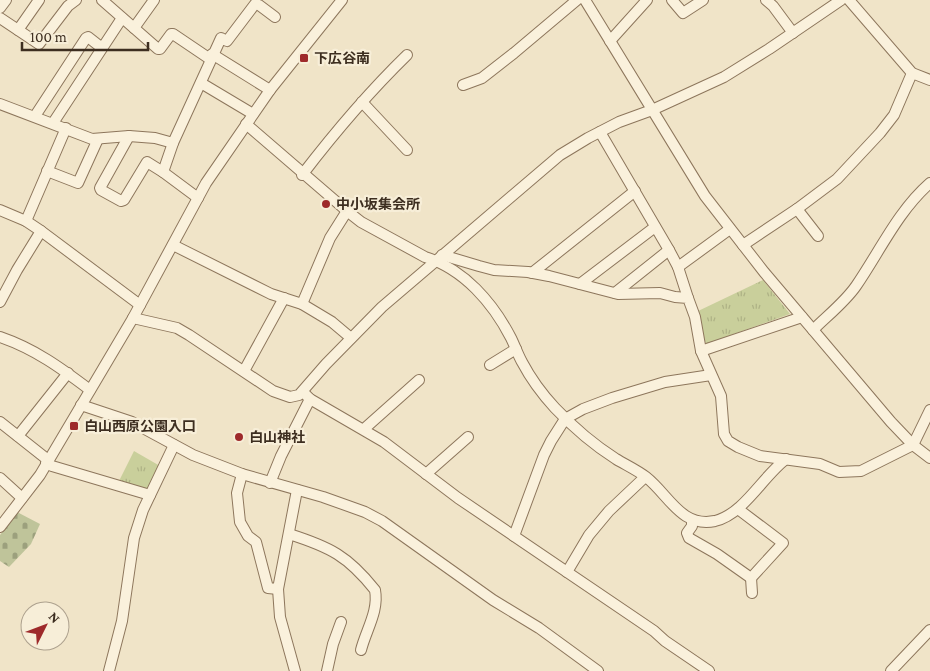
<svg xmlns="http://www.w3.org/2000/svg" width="930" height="671" viewBox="0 0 930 671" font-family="'Crimson Pro','Noto Sans JP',serif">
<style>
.grass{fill:url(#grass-tufts)}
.cemetery{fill:url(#cemetery-stones)}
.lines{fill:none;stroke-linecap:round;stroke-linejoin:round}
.minor-casing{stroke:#8d765c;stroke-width:12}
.minor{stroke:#faf1dc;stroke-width:10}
.poi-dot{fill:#9e2a2b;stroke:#f7eed8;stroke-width:2}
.labels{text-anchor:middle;stroke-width:4.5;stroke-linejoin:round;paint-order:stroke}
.poi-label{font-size:14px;font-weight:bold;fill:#3d2e20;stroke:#f7eed8;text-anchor:start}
</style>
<defs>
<pattern id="grass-tufts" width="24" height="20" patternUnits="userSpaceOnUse" patternTransform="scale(1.25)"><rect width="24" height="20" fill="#c9cf9b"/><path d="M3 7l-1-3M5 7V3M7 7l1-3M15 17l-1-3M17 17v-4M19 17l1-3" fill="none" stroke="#aeb285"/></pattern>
<pattern id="cemetery-stones" width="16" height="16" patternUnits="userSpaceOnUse" patternTransform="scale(1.25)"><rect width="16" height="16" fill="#bfc49a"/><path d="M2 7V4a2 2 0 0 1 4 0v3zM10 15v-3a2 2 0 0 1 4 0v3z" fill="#9ca07d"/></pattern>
</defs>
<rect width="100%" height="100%" fill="#f0e4c8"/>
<g class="grass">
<polygon points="763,280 790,314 706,344 696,312"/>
<polygon points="134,451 160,466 147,493 118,483"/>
</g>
<polygon class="cemetery" points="17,512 40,524 31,544 9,567 0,561 0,535"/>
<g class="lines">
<g class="minor-casing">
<g id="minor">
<polyline points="102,0 158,49 160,49 171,34 173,34 210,59"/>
<polyline points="585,0 705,196 764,272 891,422 913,445 930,458"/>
<polyline points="672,0 683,13 703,0"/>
<polyline points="766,0 773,6 793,33"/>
<polyline points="849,0 912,73 930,80"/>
<polyline points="0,8 6,0"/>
<polyline points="0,18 39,44 68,6 76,0"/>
<polyline points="134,28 154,0"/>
<polyline points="18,30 39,0"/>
<polyline points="610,41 647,0"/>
<polyline points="212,54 270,90"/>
<polyline points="201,83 253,114"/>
<polyline points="463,85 482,78 514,53 577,0"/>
<polyline points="362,102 407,150"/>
<polyline points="0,104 92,139 129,136 155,138 173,143"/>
<polyline points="35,116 86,38 88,37 102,48"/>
<polyline points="53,123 122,18"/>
<path d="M246,124l101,87 14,11 64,35c39,12 68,46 86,81 4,8 7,17 11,24 9,17 20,32 33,46 19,20 39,37 61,51 10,6 21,11 30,18 23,18 35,51 69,44 29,-7 48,-45 71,-62"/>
<polyline points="600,132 669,250 678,267 688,298"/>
<polyline points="129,136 100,188 101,190 121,201 124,200 147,162 163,172"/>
<polyline points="47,171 78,183 98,139"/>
<path d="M302,175c33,-43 67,-83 105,-120"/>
<polyline points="198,198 163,172 173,143 221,38 227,41 255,4 259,5 275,17"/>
<polyline points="797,209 818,236"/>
<polyline points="0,210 26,221 41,231 140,305"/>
<polyline points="26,221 66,128"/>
<polyline points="173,245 271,294 302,304 332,322 351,338"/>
<polyline points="743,245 797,209 837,179 880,133 894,115 912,73"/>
<polyline points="442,255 479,266 494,270 528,272 549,276 618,294 660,293 675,297 688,298 695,317 701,351 721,396 724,434 728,441 738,447 760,456 820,464 839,472 861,471 913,445 930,410"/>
<polyline points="678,267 730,229"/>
<polyline points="532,273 635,191"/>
<polyline points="580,284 655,227"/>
<polyline points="615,293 669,250"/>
<polyline points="0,302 17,270 41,231"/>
<polyline points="302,304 330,238 347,211"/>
<polyline points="133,318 177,328 189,335 273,391 290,397 299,395 326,364 382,307 560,155 588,138 619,122 652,110 724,77 769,49 841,0"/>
<path d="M813,330c14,-14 32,-28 43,-44 24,-35 42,-75 74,-103"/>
<path d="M0,337c35,12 61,31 90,53"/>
<polyline points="701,351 802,317"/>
<polyline points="490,365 516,349"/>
<polyline points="244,371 284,298"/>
<polyline points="303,392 310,399 384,442 458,498 654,631 665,641 709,671"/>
<polyline points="81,405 132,422 193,455 242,474 323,497 365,512 382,521 493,600 539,628 598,671"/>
<polyline points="0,422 48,460"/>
<polyline points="364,429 419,380"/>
<polyline points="18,436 68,373"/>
<polyline points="46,463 52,466 150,495"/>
<polyline points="242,474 237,493 240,522 248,536 256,542 268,588 278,589"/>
<polyline points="426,474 468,437"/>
<polyline points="0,478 22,498"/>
<polyline points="270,483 281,456 310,399"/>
<polyline points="692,521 692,526 687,533 689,538 717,554 751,578 783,543 738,509"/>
<polyline points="0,527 40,475 133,318 206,183 270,90 342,0"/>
<path d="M289,534c41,13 59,22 86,56 4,21 -9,40 -14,60"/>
<polyline points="514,536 544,455 551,441 565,419 583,409 612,398 665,382 711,375"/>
<polyline points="567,572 589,535 609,511 645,477"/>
<polyline points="751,578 752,593"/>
<polyline points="109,671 122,621 134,538 143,510 174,445"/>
<polyline points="295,671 280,617 278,589 297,490"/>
<polyline points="327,671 333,644 341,622"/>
<polyline points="891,671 930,630"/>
</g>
</g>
<use href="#minor" class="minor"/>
</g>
<g class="poi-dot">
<rect x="299" y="53" width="10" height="10" rx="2.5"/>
<circle cx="326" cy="204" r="5"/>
<rect x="69" y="421" width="10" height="10" rx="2.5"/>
<circle cx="239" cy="437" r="5"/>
</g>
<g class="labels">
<g class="poi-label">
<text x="314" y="63">下広谷南</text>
<text x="336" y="209">中小坂集会所</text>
<text x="84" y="431">白山西原公園入口</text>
<text x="249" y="442">白山神社</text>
</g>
</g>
<g transform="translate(45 626) rotate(48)"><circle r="24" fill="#f7eed8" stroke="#ada18e"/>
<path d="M0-4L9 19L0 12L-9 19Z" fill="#9e2a2b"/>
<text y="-8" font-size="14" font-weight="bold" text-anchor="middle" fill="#3d2e20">N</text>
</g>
<path d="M22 42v8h126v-8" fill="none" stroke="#3d2e20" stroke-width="2.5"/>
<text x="30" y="42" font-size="15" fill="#3d2e20" stroke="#f7eed8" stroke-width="4" paint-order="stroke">100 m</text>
</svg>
